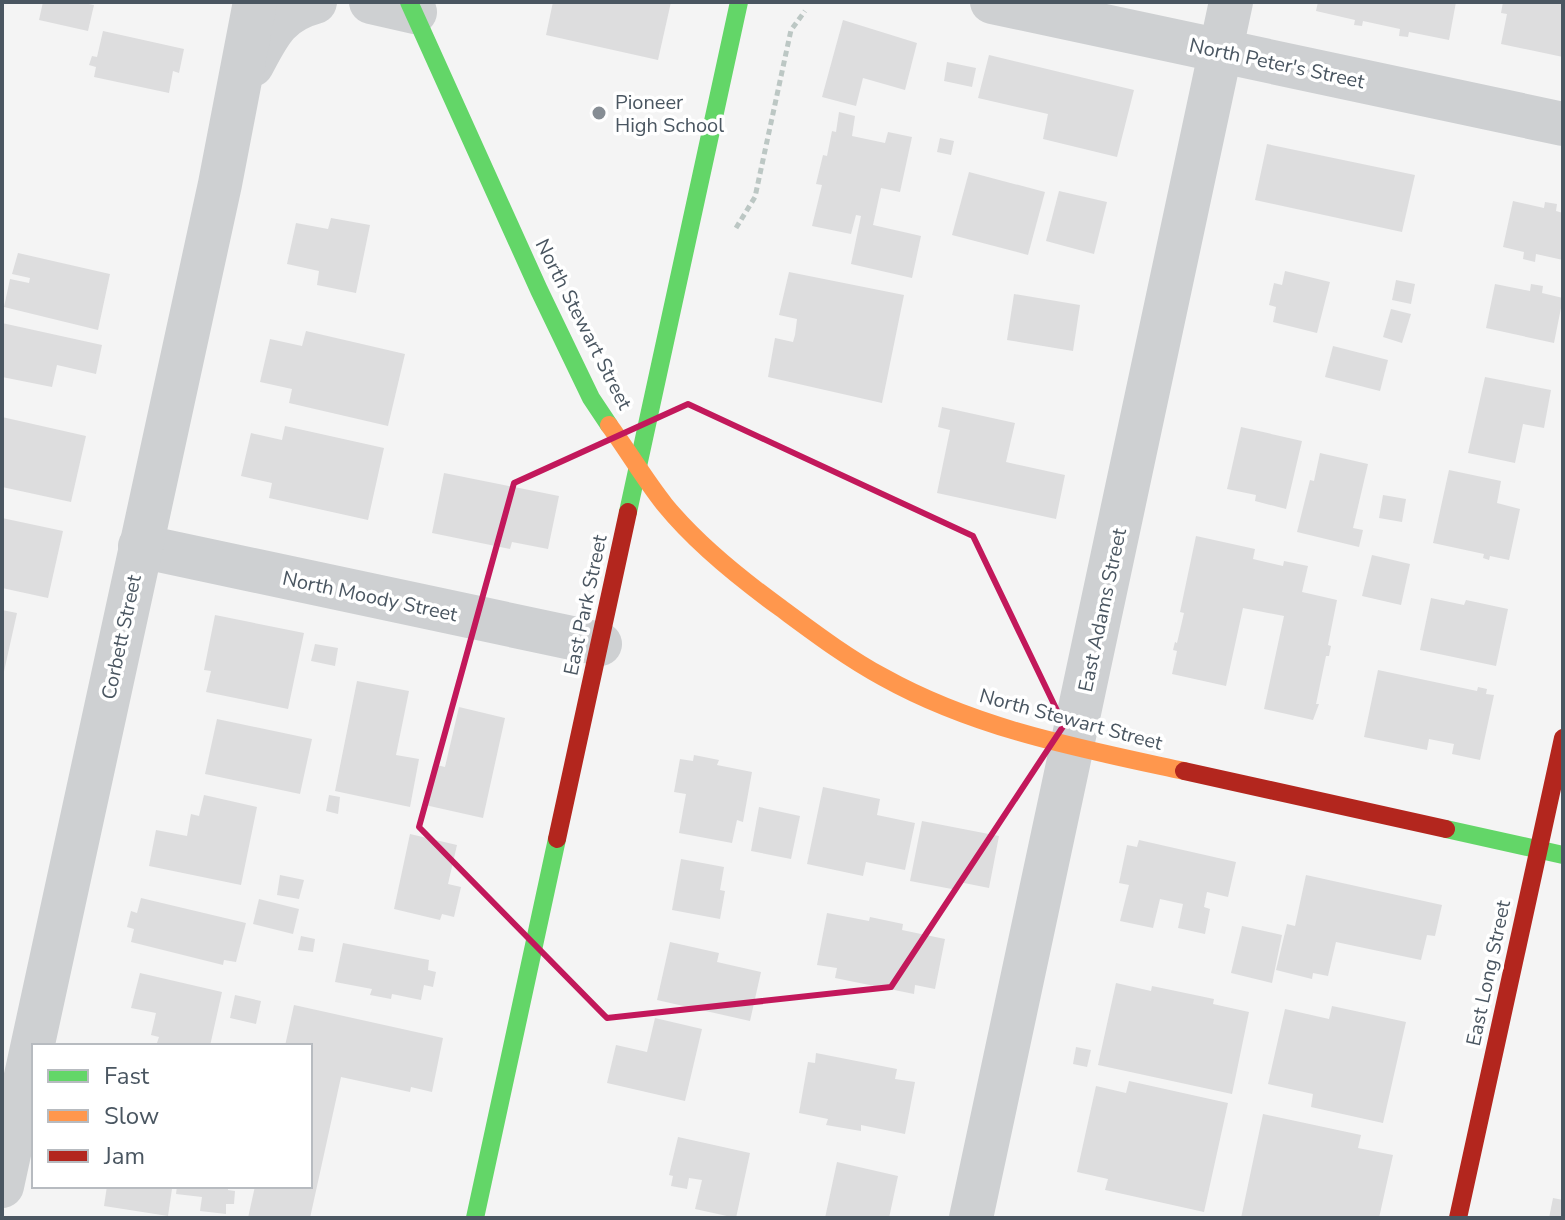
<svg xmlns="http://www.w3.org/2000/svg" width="1565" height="1220" viewBox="0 0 1565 1220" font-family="'Nunito Sans',sans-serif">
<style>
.building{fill:#ddddde}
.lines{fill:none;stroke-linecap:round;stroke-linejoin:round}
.path{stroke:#bcc7c4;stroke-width:5;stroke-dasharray:6 4;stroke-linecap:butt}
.street{stroke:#ced0d2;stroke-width:44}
.fast{stroke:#63d668;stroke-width:18}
.slow{stroke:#ff974d;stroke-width:18}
.jam{stroke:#b3261e;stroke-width:18}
.marked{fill:none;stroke:#c2185b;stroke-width:6;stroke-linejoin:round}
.poi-dot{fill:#868d94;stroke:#fff;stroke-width:3}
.labels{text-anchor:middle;stroke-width:7;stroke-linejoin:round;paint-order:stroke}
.street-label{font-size:20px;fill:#4a5661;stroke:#fff}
.poi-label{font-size:20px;fill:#4a5661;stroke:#fff;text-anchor:start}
</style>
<rect width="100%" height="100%" fill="#f4f4f4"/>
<g class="building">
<polygon points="43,2 78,2 94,5 88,31 39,20"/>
<polygon points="553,2 671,2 658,60 546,35"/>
<polygon points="1318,2 1456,2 1449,40 1409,32 1408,37 1399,36 1400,29 1363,21 1362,26 1354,25 1355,20 1316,11"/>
<polygon points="1503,2 1563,2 1563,57 1501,44 1507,14 1501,13"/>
<polygon points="843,20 917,43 905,90 863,78 856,106 822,97"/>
<polygon points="103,31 184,49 179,73 173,71 169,93 94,77 96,67 89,65 92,56 97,57"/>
<polygon points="989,55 1134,90 1117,157 1043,139 1048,114 978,98"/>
<polygon points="947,62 976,68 972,87 944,81"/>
<polygon points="839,112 855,116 852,136 885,143 888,132 912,137 900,192 881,188 873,225 921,236 912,278 851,264 861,216 856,215 851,234 812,226 822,185 816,184 823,155 827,156 832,131 836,132"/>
<polygon points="940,138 954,141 951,155 937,152"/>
<polygon points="1267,144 1415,175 1402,232 1255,200"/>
<polygon points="969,172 1045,192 1028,255 952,235"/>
<polygon points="1059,191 1107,202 1094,254 1046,241"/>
<polygon points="1513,201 1544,208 1545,202 1557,204 1556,211 1563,213 1563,260 1536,254 1535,262 1523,259 1524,252 1503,247"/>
<polygon points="331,218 370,225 356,293 317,285 319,271 287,264 296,223 328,229"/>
<polygon points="18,253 110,274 98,330 4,307 10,279 29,283 30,278 12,274"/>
<polygon points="1285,271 1330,282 1317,333 1273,322 1276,307 1269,305 1274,283 1282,285"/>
<polygon points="789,272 904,295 882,403 768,377 775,338 793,342 795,335 797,319 779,315"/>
<polygon points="1396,280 1415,284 1411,304 1392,300"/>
<polygon points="1495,284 1530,291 1531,284 1543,286 1542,293 1563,298 1554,343 1486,328"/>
<polygon points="1014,294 1080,305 1073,351 1007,340"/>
<polygon points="1391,309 1411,314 1402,343 1383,337"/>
<polygon points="2,323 102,345 96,374 57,365 52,387 2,377"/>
<polygon points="306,331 405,354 388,426 289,403 292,389 260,382 270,339 302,346"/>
<polygon points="1333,346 1388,360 1380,391 1325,377"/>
<polygon points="1485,377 1551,390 1544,428 1523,424 1515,463 1468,453"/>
<polygon points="942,407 1015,423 1006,462 1065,475 1056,519 937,493 950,430 938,427"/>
<polygon points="2,417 86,436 71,502 2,487"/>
<polygon points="285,426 384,448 368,520 269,498 272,483 241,476 251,433 282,440"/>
<polygon points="1241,427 1302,441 1286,509 1255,501 1256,495 1227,489"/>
<polygon points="1320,453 1368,464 1353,528 1363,530 1359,547 1297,532 1310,480 1314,481"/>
<polygon points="1449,470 1501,481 1497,503 1520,509 1509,560 1490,556 1489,560 1483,558 1484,554 1433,543"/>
<polygon points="444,473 559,496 548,549 512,542 510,549 432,533"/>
<polygon points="1383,495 1406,499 1402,522 1379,518"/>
<polygon points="2,518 63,531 48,598 2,588"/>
<polygon points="1196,536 1255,549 1253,559 1283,566 1284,561 1308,566 1302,592 1337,600 1328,645 1331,646 1329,656 1326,656 1316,704 1319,704 1313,720 1264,709 1284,616 1243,608 1226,686 1172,674 1177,651 1173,650 1175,642 1177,643 1184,613 1180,612"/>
<polygon points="1372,555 1410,564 1401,605 1362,596"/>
<polygon points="1431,598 1464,605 1466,600 1508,609 1496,666 1420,650"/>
<polygon points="2,610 17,613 3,676 2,676"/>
<polygon points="215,615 304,633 288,709 206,692 211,671 204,670"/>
<polygon points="315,644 338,648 335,666 311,661"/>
<polygon points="1378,670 1477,691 1478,687 1487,689 1486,694 1494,695 1480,760 1452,754 1454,744 1429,739 1427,750 1364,737"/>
<polygon points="357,681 409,691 396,755 419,759 410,807 335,791"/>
<polygon points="459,707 505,718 483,818 425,805 433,764 445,767"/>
<polygon points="217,719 312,739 300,794 205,774"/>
<polygon points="694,755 719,760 717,765 752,772 743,822 737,820 732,843 679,833 686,794 674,792 680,759 693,761"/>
<polygon points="823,787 880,799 877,815 915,823 905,870 866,862 863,876 807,864"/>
<polygon points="204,795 257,807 241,885 149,866 156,830 187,836 191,814 199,816"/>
<polygon points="329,795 340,797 338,814 326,811"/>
<polygon points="759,807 800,816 791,859 751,851"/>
<polygon points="922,821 999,836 989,888 959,882 957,890 910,881"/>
<polygon points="410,834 457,845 448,884 461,887 454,917 442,914 440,920 394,909"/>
<polygon points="1139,840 1236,862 1228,897 1207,892 1204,907 1210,909 1205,934 1178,928 1183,904 1160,899 1153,928 1120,921 1129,885 1119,883 1127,845 1137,847"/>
<polygon points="681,859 724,867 720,890 725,891 720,919 672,910"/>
<polygon points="280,875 304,880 299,899 277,895"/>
<polygon points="1306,875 1442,905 1435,936 1427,935 1421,960 1336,942 1328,976 1313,973 1312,979 1276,970 1287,924 1295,926"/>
<polygon points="141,898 246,923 236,962 224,960 223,965 131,942 134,929 127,927 131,911 137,913"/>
<polygon points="259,899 299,909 293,934 253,924"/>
<polygon points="827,913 869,921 870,917 903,924 902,930 945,939 935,989 915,985 914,994 835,978 837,968 817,965"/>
<polygon points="1242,926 1282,935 1272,983 1231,973"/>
<polygon points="301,936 315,939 313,952 298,950"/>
<polygon points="670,942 719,953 717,962 761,972 750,1021 657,1000"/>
<polygon points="343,943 429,960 428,970 436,972 433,987 424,985 421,1000 392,994 391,999 370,995 372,989 335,982"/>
<polygon points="140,973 222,992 210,1046 156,1046 159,1037 151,1035 156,1013 131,1008"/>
<polygon points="1116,983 1151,991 1152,986 1214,999 1213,1004 1249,1012 1232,1094 1098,1065"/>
<polygon points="235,995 261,1001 256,1024 230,1018"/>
<polygon points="294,1005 443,1038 432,1092 411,1087 410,1092 341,1077 310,1218 248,1218 255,1186 310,1186 310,1046 285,1046"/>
<polygon points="1332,1006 1406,1022 1383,1123 1311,1107 1313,1094 1268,1084 1285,1009 1329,1019"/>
<polygon points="655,1018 702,1029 685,1101 607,1083 616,1045 647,1052"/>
<polygon points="1076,1047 1091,1050 1087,1067 1073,1064"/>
<polygon points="816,1053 897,1069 895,1079 915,1082 905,1134 861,1125 861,1131 826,1125 828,1119 799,1113 808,1062 815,1063"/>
<polygon points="1129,1081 1228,1103 1204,1212 1105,1190 1108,1179 1077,1172 1096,1086 1126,1093"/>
<polygon points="1263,1114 1361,1135 1358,1148 1393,1155 1379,1218 1241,1218"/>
<polygon points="678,1137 750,1153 736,1218 695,1209 702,1180 689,1178 687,1189 671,1186 673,1176 669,1175"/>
<polygon points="837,1162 898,1176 889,1218 825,1218"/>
<polygon points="107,1186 158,1186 172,1189 168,1216 104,1206"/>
<polygon points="177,1186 228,1186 228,1190 235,1191 234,1204 226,1204 226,1214 200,1211 202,1197 176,1194"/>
<polygon points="1553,1198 1563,1200 1563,1218 1549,1218"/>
</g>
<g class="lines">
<polyline class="path" points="736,228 755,197 791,30 805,11"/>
<g class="street">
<polyline points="371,2 415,12"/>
<polyline points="992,2 1563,124"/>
<path d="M252,65c17,-32 26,-53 63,-63"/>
<polyline points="140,546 600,644"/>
<polyline points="2,1186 220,184 255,2"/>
<polyline points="971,1218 1231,2"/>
</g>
<g class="fast">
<polyline points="409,2 539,290 591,398 609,425"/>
<polyline points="628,512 739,2"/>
<polyline points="1446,829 1563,855"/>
<polyline points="475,1218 557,839"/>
</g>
<path class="slow" d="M609,425c19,26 36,55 56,80 31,38 73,72 113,101 34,25 68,51 105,71 93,52 199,72 301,94"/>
<g class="jam">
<polyline points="1184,771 1446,829"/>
<polyline points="557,839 628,512"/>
<polyline points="1458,1218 1563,738"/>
</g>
</g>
<path class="marked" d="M688,404l285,132 91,189 -173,262 -284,31 -188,-191 95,-344z"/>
<circle class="poi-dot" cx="599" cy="113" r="8"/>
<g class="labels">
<g class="street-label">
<text transform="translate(1277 63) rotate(12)" y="7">North Peter's Street</text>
<text transform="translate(584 324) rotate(63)" y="7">North Stewart Street</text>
<text transform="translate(370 596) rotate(12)" y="7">North Moody Street</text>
<text transform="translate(585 605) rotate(-78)" y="7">East Park Street</text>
<text transform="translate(1102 610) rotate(-78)" y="7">East Adams Street</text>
<text transform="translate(121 637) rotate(-78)" y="7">Corbett Street</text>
<text transform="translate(1071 719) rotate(15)" y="7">North Stewart Street</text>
<text transform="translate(1488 973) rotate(-78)" y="7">East Long Street</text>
</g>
<g class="poi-label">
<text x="615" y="109">Pioneer<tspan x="615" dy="23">High School</tspan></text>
</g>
</g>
<rect width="1565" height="1220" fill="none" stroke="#4a5661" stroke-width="8"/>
<rect x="32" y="1044" width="280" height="144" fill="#ffffff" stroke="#b7bbc0" stroke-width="2"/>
<rect x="48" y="1070" width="40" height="12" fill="#63d668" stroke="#b7bbc0" stroke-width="2"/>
<text x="104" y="1084" font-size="24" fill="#4a5661">Fast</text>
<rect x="48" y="1110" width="40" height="12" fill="#ff974d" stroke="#b7bbc0" stroke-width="2"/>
<text x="104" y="1124" font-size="24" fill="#4a5661">Slow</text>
<rect x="48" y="1150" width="40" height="12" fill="#b3261e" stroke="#b7bbc0" stroke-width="2"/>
<text x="104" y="1164" font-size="24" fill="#4a5661">Jam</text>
</svg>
